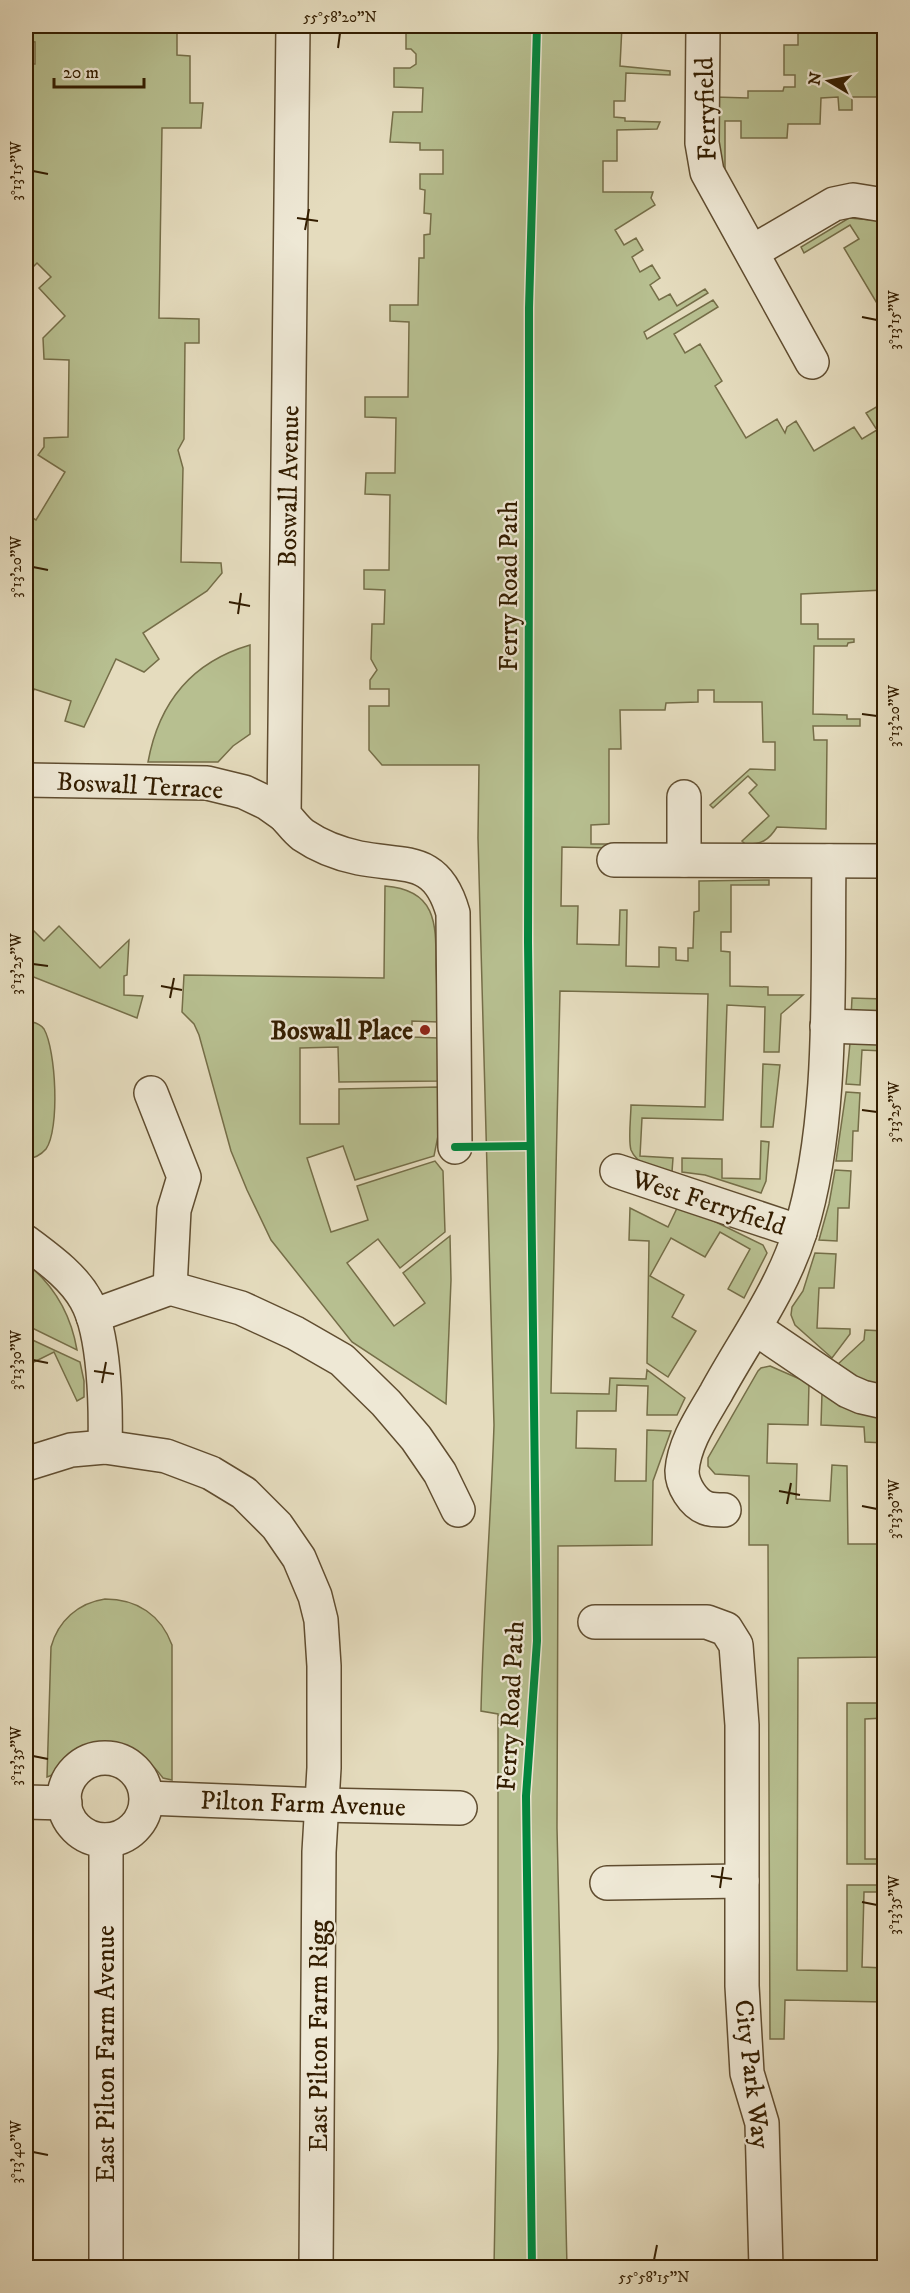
<svg xmlns="http://www.w3.org/2000/svg" width="910" height="2293" viewBox="0 0 910 2293" font-family="'IM FELL DW Pica',serif">
<style>
.green{fill:#b7bf90;stroke:#756e48;stroke-width:1.5}
.lines{fill:none;stroke-linecap:round;stroke-linejoin:round}
.minor-casing{stroke:#604d30;stroke-width:36}
.minor{stroke:#eee8d5;stroke-width:33}
.cycleway-casing{stroke:#eee8d5;stroke-width:11}
.cycleway{stroke:#00873e;stroke-width:8}
.ticks{fill:none;stroke:#331d00;stroke-width:2}
.poi-dot{fill:#8f2418;stroke:#eee8d5;stroke-width:2}
.labels{text-anchor:middle;stroke-width:4.5;stroke-linejoin:round;paint-order:stroke}
.street-label{font-size:26px;fill:#331d00;stroke:#eee8d5}
.poi-label{font-size:26px;font-weight:bold;fill:#331d00;stroke:#eee8d5;text-anchor:end}
.neatline{fill:none;stroke:#331d00;stroke-width:2}
.ticks-label{font-size:15px;text-anchor:middle;fill:#331d00}
</style>
<rect width="100%" height="100%" fill="#e5dcbe"/>
<filter id="stains"><feTurbulence type="fractalNoise" baseFrequency=".00333" numOctaves="4"/><feColorMatrix values="0 0 0 0 .2 0 0 0 0 .09 0 0 0 0 .02 0 0 0 .5 -.17"/></filter>
<radialGradient id="worn" r=".72"><stop offset=".6" stop-color="#630" stop-opacity="0"/><stop offset="1" stop-color="#630" stop-opacity=".3"/></radialGradient>
<g class="green">
<polygon points="29,26 191,26 191,33 177,33 177,55 190,56 190,103 203,103 201,128 162,128 159,318 199,319 199,343 185,343 184,439 178,450 183,468 181,562 221,563 222,573 207,591 143,633 159,659 144,672 116,659 84,727 65,721 71,701 34,689 28,709 26,708 26,514 36,520 65,472 38,455 44,447 44,438 68,437 69,360 44,359 43,338 65,316 39,288 51,277 37,263 26,274 26,64 35,64 35,42 26,41 26,30"/>
<path d="M417,26h205l-2,40 50,5v4l-44,-2 -1,28h-11v16l11,1v3l35,1 -3,7 -40,1v31h-14v31h50l-2,6 4,7 -40,25 9,15 12,-7 7,12 -11,7 8,15 12,-7 8,13 -10,7 9,15 11,-6 7,12 28,-17 3,4 -64,39 3,7 66,-39 5,7 -44,27 11,19 15,-9 22,37 -7,5 31,52 31,-19 8,14 2,-6 9,-6 18,30 40,-24 8,12 15,-9 -11,-17 12,-7 6,10v174l-83,4v30h17v15h36v3l-6,1 -1,3h-33l-1,68 34,1v4h13v7h-47l1,14h13l-1,89 -49,-2c-8,13 -16,18 -32,17l-3,-3 27,-25 -20,-23 8,-8 -9,-9 -35,32 -3,-3 40,-36 25,1v-28h-12l-1,-40h-48v-12h-16v12l-32,1 -1,7h-45l1,39h-12v75l-18,1v19h18v4l-47,-1 -1,59h17l-1,38 42,1 1,-35h7l-1,56 33,1v-20l17,1v12l12,1v-13h5l1,-36 5,-1v-30l70,-1v5h-38v47h-10v19l9,1v34l38,1v8h35l-22,19 -2,38h-15l1,-45 -38,-2 -4,115 -81,-2 -2,38 33,2 -1,14c-14,-1 -35,-7 -41,-22 -3,-10 0,-34 0,-45l74,2 3,-113 -148,-3 -9,402 58,1 1,-16 36,1 1,-9 38,28 -8,17h-30l1,-29 -31,-1 -1,26h-39l-1,37 40,1 -1,32h31l1,-51 24,1 -18,50 -1,64 -94,1 -1,282 10,439h-73l4,-218v-335l-17,-3c2,-96 10,-191 13,-286l-16,-587 1,-73h-97l-13,-15v-44h20v-17h-19v-9l7,-10 -6,-11 1,-35h12l1,-34 -21,-1v-19h25l1,-75 -25,-1 1,-21h29l1,-55 -31,-1v-20h43l1,-75 -19,-1v-16h28l1,-47h5v-23l6,-1 1,-20 -7,-1 1,-23 -5,-1v-15h23v-24h-23v-7l-30,-1 3,-30h29l1,-24 -29,-1v-19h16l6,-4v-10l-5,-5h-5v-19h10z"/>
<polygon points="749,26 882,26 884,97 852,97 852,110 839,110 838,97 821,98 820,124 788,124 787,138 741,138 741,121 725,121 725,175 719,169 715,97 748,98 748,91 783,91 784,87 795,87 795,75 784,75 784,45 798,45 798,26"/>
<polygon points="849,218 884,221 884,315 844,248 859,239 850,225 804,253 801,247"/>
<path d="M250,645v89l-17,12 -15,16h-70c11,-60 44,-100 102,-117z"/>
<path d="M385,886c52,4 51,38 51,79 1,19 1,38 2,57l-26,-1v16l26,1 1,43 -100,1 -1,-35 -38,1v76h39v-35l100,-2v44l-5,25 -79,24 -12,-34 -36,12 24,74 37,-12 -11,-34 78,-25 8,10 2,61 -45,36 -22,-29 -31,24 47,63 31,-23 -22,-30 47,-37 1,44 -5,124 -94,-62 -81,-102 -24,-50 -16,-39 -32,-116 -5,-11 -12,-12 2,-37 200,3z"/>
<polygon points="26,923 44,941 59,926 100,968 129,940 127,975 124,976 124,995 143,996 137,1018 26,974"/>
<polygon points="852,998 884,999 884,1019 851,1018"/>
<path d="M32,1022c5,1 9,3 12,7 12,21 16,100 2,120 -5,6 -13,10 -20,10v-135z"/>
<polygon points="884,1039 884,1051 862,1050 860,1085 846,1084 850,1043"/>
<polygon points="763,1064 780,1065 773,1127 761,1127"/>
<polygon points="846,1092 860,1093 858,1131 853,1131 852,1161 836,1161"/>
<polygon points="761,1141 769,1142 766,1181 761,1193 705,1175 682,1172 682,1158 722,1159 722,1178 760,1179"/>
<polygon points="835,1170 851,1171 849,1208 838,1208 837,1241 819,1240 829,1204"/>
<polygon points="679,1204 763,1245 767,1253 744,1298 728,1289 750,1249 720,1232 705,1257 671,1238 650,1276 684,1295 672,1317 696,1331 668,1377 647,1363 649,1241 629,1240 630,1208 668,1227"/>
<polygon points="815,1253 836,1254 834,1288 819,1288 817,1328 850,1329 850,1334 832,1358 795,1325 791,1315 792,1307 803,1291"/>
<path d="M26,1263c28,22 45,52 51,87l-51,-25z"/>
<path d="M865,1330l19,1v51c-19,7 -33,-4 -46,-18l26,-24z"/>
<polygon points="26,1337 80,1362 84,1381 84,1397 77,1401 54,1352 26,1366"/>
<polygon points="770,1366 809,1383 808,1425 768,1424 767,1463 797,1464 796,1499 830,1501 832,1465 847,1466 848,1544 884,1544 884,1657 798,1658 797,1970 847,1971 847,1885 884,1885 884,1892 864,1892 862,1967 884,1968 884,2002 785,2000 784,2039 770,2039 768,1545 749,1545 749,1476 715,1474 708,1466 708,1458 758,1371 761,1368"/>
<polygon points="822,1393 884,1420 884,1443 865,1442 864,1427 821,1425"/>
<path d="M105,1599c32,0 56,16 67,46v135l-9,-2c-21,-29 -58,-44 -91,-22 -9,7 -14,18 -25,21l4,-130c7,-26 27,-44 54,-48z"/>
<polygon points="847,1703 884,1703 884,1718 865,1719 865,1859 884,1859 884,1864 847,1864"/>
</g>
<g class="lines">
<g class="minor-casing">
<g id="minor">
<path d="M293,26l-9,789c6,6 12,15 19,20 16,11 37,19 56,23 47,9 78,-2 94,55l2,234"/>
<polyline points="703,26 702,143 707,172 812,362"/>
<polyline points="752,252 834,204 853,200 884,205"/>
<polyline points="26,780 207,783 244,792 267,803 284,815"/>
<polyline points="614,860 884,861"/>
<polyline points="684,860 684,797"/>
<polyline points="827,1026 884,1028"/>
<polyline points="617,1171 800,1232"/>
<path d="M26,1242c21,16 47,34 60,58 19,33 20,108 19,147"/>
<polyline points="170,1288 241,1308 295,1333 342,1360 386,1403 416,1438 440,1473 458,1510"/>
<polyline points="93,1316 170,1288 174,1210 184,1177 151,1093"/>
<polyline points="755,1328 848,1391 862,1397 884,1402"/>
<polyline points="26,1464 71,1450 105,1447 166,1456 211,1473 244,1493 277,1526 299,1558 315,1596 321,1620 324,1666 324,1768 319,1852 316,2268"/>
<path d="M724,1510c-6,0 -13,0 -18,-2 -13,-5 -24,-23 -24,-37 2,-28 20,-54 34,-78 29,-53 66,-103 84,-161 35,-112 27,-255 29,-371"/>
<polyline points="595,1622 707,1622 726,1629 736,1645 742,1725 742,1986 747,2073 762,2123 766,2268"/>
<circle cx="105" cy="1799" r="41"/>
<polyline points="147,1798 322,1805 460,1808"/>
<polyline points="26,1802 65,1803"/>
<polyline points="106,1840 106,2268"/>
<polyline points="607,1883 742,1881"/>
</g>
</g>
<use href="#minor" class="minor"/>
<g class="cycleway-casing">
<g id="cycleway">
<polyline points="455,1147 530,1146"/>
<polyline points="532,2268 526,1796 537,1641 528,942 529,533 529,308 537,26"/>
</g>
</g>
<use href="#cycleway" class="cycleway"/>
</g>
<path class="ticks" d="M338,48l2,-15M33,171l15,3M297,218l21,3M305,230l4,-21M862,317l15,3M33,567l15,3M229,602l21,4M238,614l3,-21M862,714l15,2M33,964l15,2M161,986l21,4M170,998l4,-20M862,1110l15,2M33,1360l15,3M94,1371l20,3M102,1383l4,-21M779,1491l21,4M787,1504l4,-21M862,1506l15,3M33,1756l15,3M711,1876l21,3M720,1888l3,-21M862,1902l15,3M33,2152l15,3M654,2260l3,-15"/>
<circle class="poi-dot" cx="425" cy="1030" r="6"/>
<g class="labels">
<g class="street-label">
<text transform="translate(705 109) rotate(-92)" y="9">Ferryfield</text>
<text transform="translate(288 486) rotate(-89)" y="9">Boswall Avenue</text>
<text transform="translate(508 586) rotate(-90)" y="9">Ferry Road Path</text>
<text transform="translate(140 785) rotate(3)" y="9">Boswall Terrace</text>
<text transform="translate(709 1202) rotate(18)" y="9">West Ferryfield</text>
<text transform="translate(510 1706) rotate(-87)" y="9">Ferry Road Path</text>
<text transform="translate(303 1803) rotate(2)" y="9">Pilton Farm Avenue</text>
<text transform="translate(318 2036) rotate(-90)" y="9">East Pilton Farm Rigg</text>
<text transform="translate(105 2054) rotate(-90)" y="9">East Pilton Farm Avenue</text>
<text transform="translate(753 2074) rotate(83)" y="9">City Park Way</text>
</g>
<g class="poi-label">
<text x="413" y="1039">Boswall Place</text>
</g>
</g>
<rect width="910" height="2293" fill="none" stroke="#e5dcbe" stroke-width="66"/>
<g transform="translate(829 81) rotate(280)" stroke="#eee8d5" stroke-width="4.5" paint-order="stroke">
<path d="M0-4.5L10 22L0 15L-10 22Z" fill="#331d00"/>
<text y="-9" font-size="16" font-weight="bold" text-anchor="middle" fill="#331d00">N</text>
</g>
<path d="M54 78v9h90v-9" fill="none" stroke="#331d00" stroke-width="3"/>
<text x="63" y="78" font-size="18" fill="#331d00" stroke="#eee8d5" stroke-width="4.5" paint-order="stroke">20 m</text>
<rect x="33" y="33" width="844" height="2227" class="neatline"/>
<g class="ticks-label">
<text x="340" y="22">55°58'20"N</text>
<text transform="translate(16 171) rotate(-90)" y="5">3°13'15"W</text>
<text transform="translate(894 320) rotate(-90)" y="5">3°13'15"W</text>
<text transform="translate(16 567) rotate(-90)" y="5">3°13'20"W</text>
<text transform="translate(894 716) rotate(-90)" y="5">3°13'20"W</text>
<text transform="translate(16 964) rotate(-90)" y="5">3°13'25"W</text>
<text transform="translate(894 1112) rotate(-90)" y="5">3°13'25"W</text>
<text transform="translate(16 1360) rotate(-90)" y="5">3°13'30"W</text>
<text transform="translate(894 1509) rotate(-90)" y="5">3°13'30"W</text>
<text transform="translate(16 1756) rotate(-90)" y="5">3°13'35"W</text>
<text transform="translate(894 1905) rotate(-90)" y="5">3°13'35"W</text>
<text transform="translate(16 2152) rotate(-90)" y="5">3°13'40"W</text>
<text x="654" y="2282">55°58'15"N</text>
</g>
<rect width="100%" height="100%" filter="url(#stains)"/>
<rect width="100%" height="100%" fill="url(#worn)"/>
</svg>
